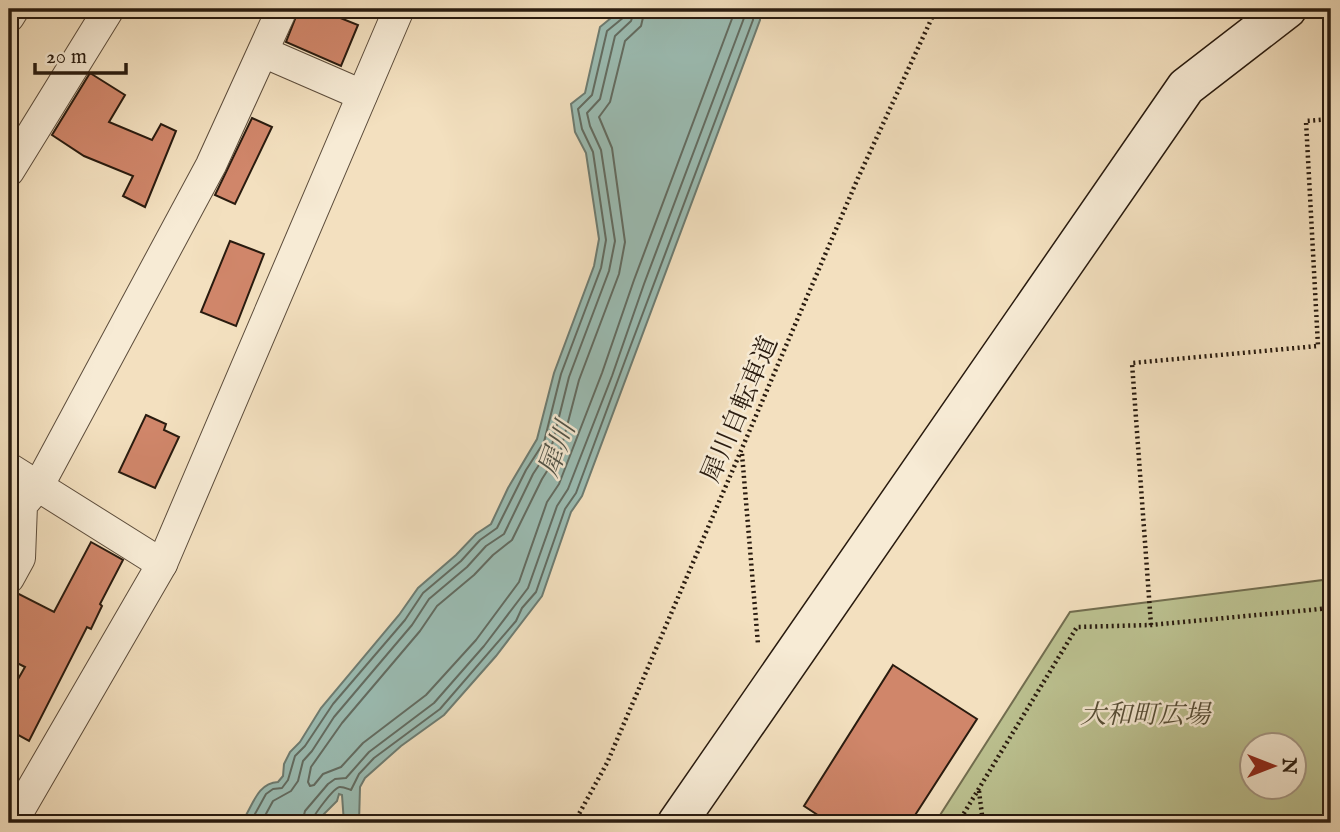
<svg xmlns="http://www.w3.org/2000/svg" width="1340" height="832" viewBox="0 0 1340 832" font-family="'IM FELL English','Noto Serif JP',serif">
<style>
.green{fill:#bcc291;stroke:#726e50;stroke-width:2;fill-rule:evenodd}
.water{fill:#9bbdb4;stroke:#6d7c72;stroke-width:2}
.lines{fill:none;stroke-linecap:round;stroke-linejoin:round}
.shore{stroke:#626c62;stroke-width:2}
.building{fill:#d0866a;stroke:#291b0f;stroke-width:2}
.street-casing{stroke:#5c4c3b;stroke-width:32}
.secondary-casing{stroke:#291b0f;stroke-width:41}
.path{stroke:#291b0f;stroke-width:4.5;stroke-dasharray:2 3.5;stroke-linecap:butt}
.street{stroke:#f7ebd5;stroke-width:30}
.secondary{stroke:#f7ebd5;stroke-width:38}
.labels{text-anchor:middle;stroke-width:5;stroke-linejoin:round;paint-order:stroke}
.street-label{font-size:26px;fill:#291b0f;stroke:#f7ebd5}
.park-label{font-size:26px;font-style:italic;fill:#554d36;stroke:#f7ebd5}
.water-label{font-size:28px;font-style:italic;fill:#515449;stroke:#f7ebd5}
</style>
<rect width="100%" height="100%" fill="#f3e0bf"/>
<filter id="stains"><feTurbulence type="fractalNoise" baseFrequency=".00286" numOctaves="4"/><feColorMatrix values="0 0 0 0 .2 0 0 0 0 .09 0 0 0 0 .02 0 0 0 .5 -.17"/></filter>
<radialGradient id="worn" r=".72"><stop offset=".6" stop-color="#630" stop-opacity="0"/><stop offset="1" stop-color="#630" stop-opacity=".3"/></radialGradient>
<path class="green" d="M1331,579v244h-396l135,-211zM1252,744h42v42h-42z"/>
<path class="water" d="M622,9h138v11l-178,476 -11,16 -29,84 -46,60 -52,59 -43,31 -36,32 -5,9 -1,36h-15l-2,-28 -3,-1 -2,7 -22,22h-74c11,-14 15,-40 37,-41l5,-6 1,-12 6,-12 10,-10 21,-34 78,-93 19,-27 38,-33 20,-21 15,-10 17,-36 29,-49 17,-66 40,-107 5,-27 -13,-86 -11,-21 -4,-28 14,-11 15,-66z"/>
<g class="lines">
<g class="shore">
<polyline points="645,9 641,26 625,41 610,102 599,117 612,148 625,242 619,274 579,380 561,449 542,479 512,540 493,555 474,575 437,606 420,631 342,723 311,767 308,782 310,786 314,785 323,774 341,767 363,743 426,695 476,640 519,582 547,502 559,484 602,373 634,280 733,16 734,9"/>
<polyline points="250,823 266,794 273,789 282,788 288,780 295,756 305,746 333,704 405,620 423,593 461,561 480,540 497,528 526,470 544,442 561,374 601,268 606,240 593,152 582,129 578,109 592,95 607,31 624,17 626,9"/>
<polyline points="261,823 273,801 291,791 298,781 303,761 312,751 334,717 412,625 429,599 467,567 486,546 504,534 533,474 552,445 569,377 609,271 615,241 601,150 590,126 587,113 600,99 615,36 631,21 635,9"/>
<polyline points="302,823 305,811 328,784 335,779 346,778 369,752 434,703 484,646 528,588 557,506 568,489 612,376 644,284 744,18 745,9"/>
<path d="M311,823c1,-6 23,-36 29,-36 4,0 8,2 11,3l8,-16 15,-16 66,-49 76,-88 6,-13 14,-16 29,-83 11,-16c58,-158 118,-315 177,-473v-11"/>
</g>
</g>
<g class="building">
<polygon points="299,9 318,9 358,25 341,66 286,42"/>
<polygon points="90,73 125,95 109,122 152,140 161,124 176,131 145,207 123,196 133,176 84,156 52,135"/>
<polygon points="252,118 272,127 235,204 215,195"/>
<polygon points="230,241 264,254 236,326 201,312"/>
<polygon points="146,415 166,424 164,430 179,437 155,488 119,472"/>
<polygon points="91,542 123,560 100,604 102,606 91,629 87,627 29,741 9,730 9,695 25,667 9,659 9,595 17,593 54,612"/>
<polygon points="893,665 977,719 910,823 830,823 804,806"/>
</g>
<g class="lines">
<g class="street-casing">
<g id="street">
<polyline points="9,17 14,9"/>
<polyline points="263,52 362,95"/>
<polyline points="9,171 109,9"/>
<polyline points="9,468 162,564"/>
<polyline points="9,578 20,558 22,505 39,485 211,165 282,9"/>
<polyline points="12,823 162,564 399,9"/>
</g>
</g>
<g class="secondary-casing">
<polyline id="secondary" points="677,823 1186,87 1287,9"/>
</g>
<g class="path">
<polyline points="742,454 758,644"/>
<polyline points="1151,625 1132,363 1318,346 1306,121 1331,119"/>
<polyline points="979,791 983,823"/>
<polyline points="574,823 607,763 858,178 936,9"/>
<polyline points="958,823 1077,627 1151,625 1331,608"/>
</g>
<use href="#street" class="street"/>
<use href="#secondary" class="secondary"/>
</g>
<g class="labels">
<g class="street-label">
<text transform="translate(739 409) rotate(-67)" y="9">犀川自転車道</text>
</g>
<g class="park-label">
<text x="1145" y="723">大和町広場</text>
</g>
<g class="water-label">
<text transform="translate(556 449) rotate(-70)" y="10">犀川</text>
</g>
</g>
<rect width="1340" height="832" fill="none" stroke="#f3e0bf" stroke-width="35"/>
<rect x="10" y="10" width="1319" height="811" fill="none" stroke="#291b0f" stroke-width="3.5"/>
<rect x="18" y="18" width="1305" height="797" fill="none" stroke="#291b0f" stroke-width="2"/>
<g transform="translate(1273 766) rotate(90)"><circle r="33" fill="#f7ebd5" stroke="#a59886" stroke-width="2"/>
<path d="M0-5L12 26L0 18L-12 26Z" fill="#8f2418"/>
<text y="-10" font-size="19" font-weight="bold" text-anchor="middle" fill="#291b0f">N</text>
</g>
<path d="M35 63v10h91v-10" fill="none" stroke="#291b0f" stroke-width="3.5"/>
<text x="46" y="63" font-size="21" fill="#291b0f" stroke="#f7ebd5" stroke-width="5" paint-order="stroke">20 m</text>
<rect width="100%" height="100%" filter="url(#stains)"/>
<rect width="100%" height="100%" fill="url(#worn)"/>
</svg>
